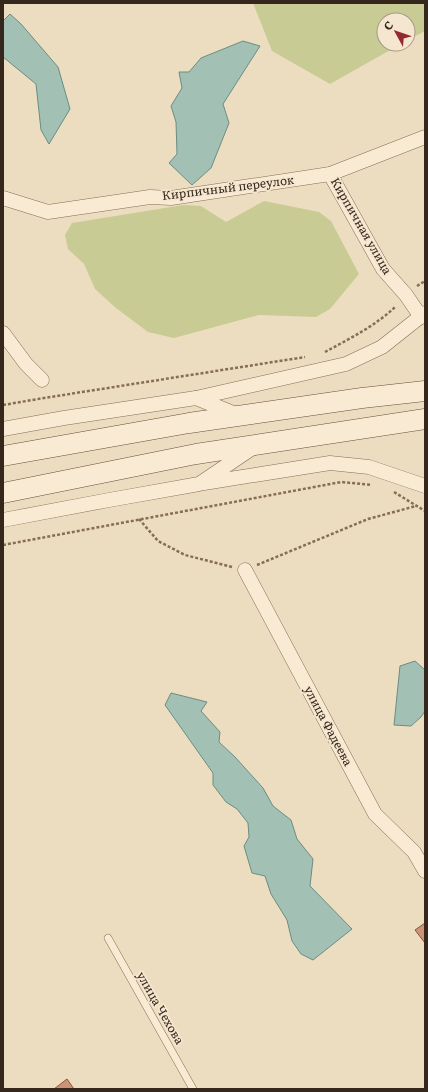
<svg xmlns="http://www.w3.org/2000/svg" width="428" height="1092" viewBox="0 0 428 1092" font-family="Literata,serif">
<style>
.green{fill:#c9cb94}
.water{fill:#a3c0b5;stroke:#6a8d82}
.building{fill:#cc9376;stroke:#85553e}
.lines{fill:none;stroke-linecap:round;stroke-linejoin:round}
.lane-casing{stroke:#866d58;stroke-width:8}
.street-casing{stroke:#866d58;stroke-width:15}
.secondary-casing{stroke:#684e3b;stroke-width:21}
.path{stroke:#866d58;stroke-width:2.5;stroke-dasharray:3 2;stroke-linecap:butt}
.lane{stroke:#f8ead3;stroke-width:7}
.street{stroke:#f8ead3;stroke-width:14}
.secondary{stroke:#f8ead3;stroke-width:20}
.labels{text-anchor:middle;stroke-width:3.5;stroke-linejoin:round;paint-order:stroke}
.street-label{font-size:12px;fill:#36271d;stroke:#f5e7cf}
</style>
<rect width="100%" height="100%" fill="#edddc0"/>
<g class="green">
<polygon points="253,3 425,3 425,31 408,40 408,20 384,20 384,44 401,44 330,84 272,51"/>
<polygon points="264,201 319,212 331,221 359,274 330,309 316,317 259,315 174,338 148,332 116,308 95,289 84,264 68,249 65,235 72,223 183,205 201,206 226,222"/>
</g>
<g class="water">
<polygon points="10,14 21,24 58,67 70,109 49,144 41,130 36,84 3,57 3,21"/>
<polygon points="243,41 260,46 223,104 229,123 211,168 192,185 169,163 177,154 176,122 171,106 182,88 179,72 189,72 201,58"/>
<polygon points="415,661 425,670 425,711 421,717 411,726 394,725 400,666"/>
<polygon points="171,693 207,702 201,711 220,732 219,742 235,757 263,788 273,806 291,820 297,839 313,859 310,886 352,929 313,960 301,954 292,941 287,920 271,894 265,876 252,873 244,846 249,837 248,823 237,809 226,802 213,785 213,773 165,705"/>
</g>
<g class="building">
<polygon points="425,923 425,943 415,930"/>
<polygon points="67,1079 74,1089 54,1089"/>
</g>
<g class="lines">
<g class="lane-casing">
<polyline id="lane" points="108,938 193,1089"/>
</g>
<g class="street-casing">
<g id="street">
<polyline points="330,174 383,269 406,295 421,317"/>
<polyline points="3,198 48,212 150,197 171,198 330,174 425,137"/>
<polyline points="3,333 26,364 42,380"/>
<polyline points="196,398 238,415"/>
<polyline points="3,429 64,418 196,398 346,364 382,347 425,313"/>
<polyline points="204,483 330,463 369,467 425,486"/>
<polyline points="3,520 109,500 199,484 254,447"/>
<polyline points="245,570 375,814 414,852 425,871"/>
</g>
</g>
<g class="secondary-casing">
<g id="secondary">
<polyline points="3,456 189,423 362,398 425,391"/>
<polyline points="3,493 196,454 425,419"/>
</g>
</g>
<g class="path">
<polyline points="417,286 425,281"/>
<path d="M325,352c24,-13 52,-27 71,-46"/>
<polyline points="3,405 44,398 305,357"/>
<polyline points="394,492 425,511"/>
<polyline points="139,519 158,541 185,555 232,567"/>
<polyline points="3,545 341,482 372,485"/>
<polyline points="257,565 368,519 416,506"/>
</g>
<use href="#lane" class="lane"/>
<use href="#street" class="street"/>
<use href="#secondary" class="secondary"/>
</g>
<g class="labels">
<g class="street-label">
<text transform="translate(228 188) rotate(-7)" y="4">Кирпичный переулок</text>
<text transform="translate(361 226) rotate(60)" y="4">Кирпичная улица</text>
<text transform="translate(328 726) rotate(62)" y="4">улица Фадеева</text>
<text transform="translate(160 1008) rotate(60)" y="4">улица Чехова</text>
</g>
</g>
<rect width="428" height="1092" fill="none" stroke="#36271d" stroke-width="8"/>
<g transform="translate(396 32) rotate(310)"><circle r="19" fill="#f5e7cf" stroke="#a99a88"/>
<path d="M0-3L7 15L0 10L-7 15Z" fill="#952931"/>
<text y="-6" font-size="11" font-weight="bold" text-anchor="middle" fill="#36271d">С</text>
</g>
</svg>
